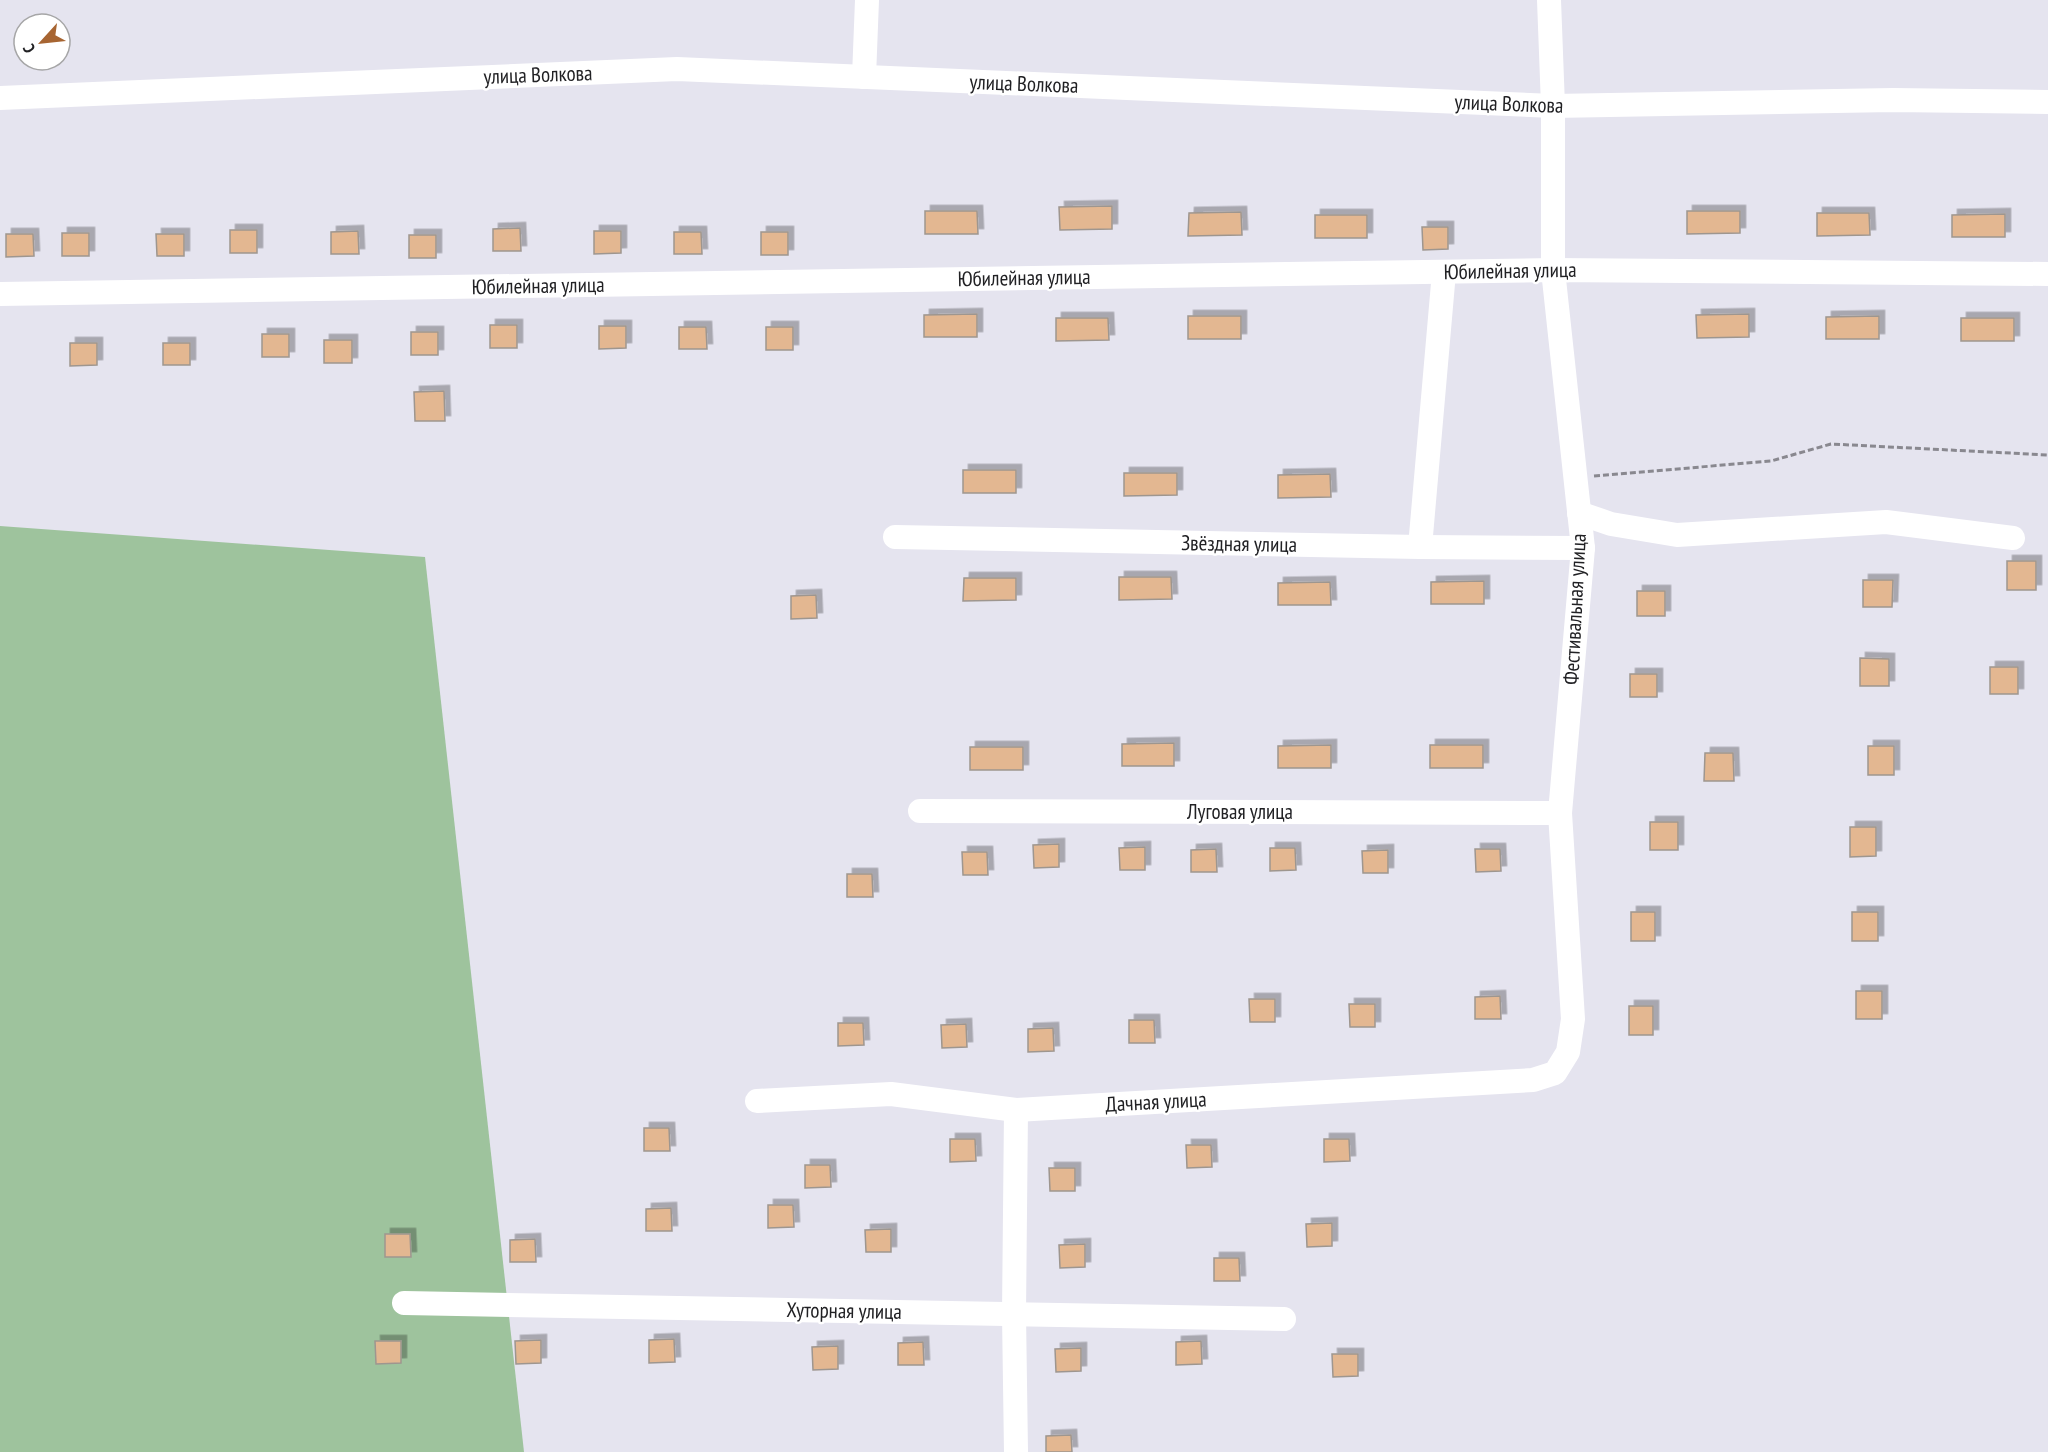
<svg xmlns="http://www.w3.org/2000/svg" width="2048" height="1452" viewBox="0 0 2048 1452" font-family="'PT Sans Narrow',sans-serif">
<style>
.green{fill:#9ec39d}
.building{fill:#e3b791;stroke:#9e968f;stroke-width:1.5;filter:url(#shadow)}
.lines{fill:none;stroke-linecap:round;stroke-linejoin:round}
.path{stroke:#89888f;stroke-width:3;stroke-dasharray:6 3;stroke-linecap:butt}
.minor{stroke:#fff;stroke-width:24}
.labels{text-anchor:middle;stroke-width:5;stroke-linejoin:round;paint-order:stroke}
.street-label{font-size:21px;fill:#212124;stroke:#fff}
</style>
<defs>
<filter id="shadow"><feDropShadow dx="5.5" dy="-5.5" stdDeviation="0" flood-color="#0004"/></filter>
</defs>
<rect width="100%" height="100%" fill="#e5e4ef"/>
<polygon class="green" points="0,526 425,557 524,1452 0,1452"/>
<g class="building">
<polygon points="1112,206 1112,229 1060,230 1059,207"/>
<polygon points="925,211 977,211 978,234 925,234"/>
<polygon points="1687,211 1740,211 1740,233 1687,234"/>
<polygon points="1241,212 1242,235 1188,236 1189,213"/>
<polygon points="1817,213 1869,213 1870,235 1817,236"/>
<polygon points="2005,214 2005,237 1952,237 1952,215"/>
<rect x="1315" y="215" width="52" height="23"/>
<polygon points="1422,227 1448,227 1448,249 1423,250"/>
<polygon points="520,228 521,251 493,251 493,229"/>
<rect x="230" y="230" width="27" height="23"/>
<polygon points="358,231 359,254 331,254 331,232"/>
<polygon points="594,231 621,231 621,253 594,254"/>
<polygon points="674,232 701,232 702,254 674,254"/>
<rect x="761" y="232" width="27" height="23"/>
<rect x="62" y="233" width="27" height="23"/>
<polygon points="6,234 33,234 34,256 6,257"/>
<polygon points="156,234 184,234 184,256 157,256"/>
<rect x="409" y="235" width="27" height="23"/>
<polygon points="977,314 977,337 924,337 924,315"/>
<polygon points="1749,314 1749,337 1697,338 1696,315"/>
<rect x="1188" y="316" width="53" height="23"/>
<polygon points="1879,316 1879,339 1826,339 1826,317"/>
<polygon points="1056,318 1108,318 1109,340 1056,341"/>
<rect x="1961" y="318" width="53" height="23"/>
<rect x="490" y="325" width="27" height="23"/>
<polygon points="599,326 626,326 626,348 599,349"/>
<polygon points="679,327 706,327 707,349 679,349"/>
<rect x="766" y="327" width="27" height="23"/>
<rect x="411" y="332" width="27" height="23"/>
<rect x="262" y="334" width="27" height="23"/>
<rect x="324" y="340" width="28" height="23"/>
<polygon points="70,343 97,343 97,365 70,366"/>
<rect x="163" y="343" width="27" height="22"/>
<polygon points="444,391 445,421 415,421 414,392"/>
<rect x="963" y="470" width="53" height="23"/>
<polygon points="1124,473 1177,473 1177,495 1124,496"/>
<polygon points="1330,474 1331,497 1278,498 1278,475"/>
<rect x="2007" y="561" width="29" height="29"/>
<polygon points="1119,577 1171,577 1172,599 1119,600"/>
<polygon points="964,578 1016,578 1016,600 963,601"/>
<polygon points="1863,580 1893,580 1892,607 1863,607"/>
<polygon points="1484,581 1484,604 1431,604 1431,582"/>
<polygon points="1330,582 1331,605 1278,605 1278,583"/>
<rect x="1637" y="591" width="28" height="25"/>
<polygon points="816,595 817,618 791,619 791,596"/>
<polygon points="1860,658 1889,659 1889,686 1860,686"/>
<rect x="1990" y="667" width="28" height="27"/>
<rect x="1630" y="674" width="27" height="23"/>
<polygon points="1174,743 1174,766 1122,766 1122,744"/>
<polygon points="1331,745 1331,768 1278,768 1278,746"/>
<rect x="1430" y="745" width="53" height="23"/>
<rect x="1868" y="746" width="26" height="29"/>
<rect x="970" y="747" width="53" height="23"/>
<polygon points="1705,753 1733,753 1734,781 1704,781"/>
<rect x="1650" y="822" width="28" height="28"/>
<polygon points="1850,827 1876,827 1876,856 1850,857"/>
<polygon points="1059,844 1059,867 1034,868 1033,845"/>
<polygon points="1145,847 1145,870 1120,870 1119,848"/>
<polygon points="1270,848 1295,848 1296,870 1270,871"/>
<polygon points="1216,849 1217,872 1191,872 1191,850"/>
<polygon points="1475,849 1500,849 1501,871 1476,872"/>
<polygon points="1388,850 1388,873 1363,873 1362,851"/>
<polygon points="962,852 987,852 988,875 963,875"/>
<polygon points="847,874 872,874 873,897 847,897"/>
<rect x="1631" y="912" width="24" height="29"/>
<rect x="1852" y="912" width="26" height="29"/>
<rect x="1856" y="991" width="26" height="28"/>
<polygon points="1500,996 1501,1019 1475,1019 1475,997"/>
<polygon points="1249,999 1275,999 1275,1022 1250,1022"/>
<polygon points="1349,1004 1375,1004 1375,1027 1350,1027"/>
<rect x="1629" y="1006" width="24" height="29"/>
<polygon points="1129,1020 1154,1020 1155,1043 1129,1043"/>
<polygon points="838,1023 863,1023 864,1045 838,1046"/>
<polygon points="966,1024 967,1047 942,1048 941,1025"/>
<polygon points="1053,1028 1054,1051 1028,1052 1028,1029"/>
<polygon points="644,1128 669,1128 670,1151 644,1151"/>
<polygon points="950,1139 975,1139 976,1161 950,1162"/>
<polygon points="1324,1139 1349,1139 1350,1161 1324,1162"/>
<polygon points="1186,1145 1211,1145 1212,1167 1187,1168"/>
<polygon points="805,1165 830,1165 831,1187 805,1188"/>
<polygon points="1049,1168 1075,1168 1075,1191 1050,1191"/>
<polygon points="768,1205 793,1205 794,1227 768,1228"/>
<polygon points="671,1208 672,1231 646,1231 646,1209"/>
<polygon points="1332,1223 1332,1246 1307,1247 1306,1224"/>
<polygon points="891,1229 891,1252 866,1252 865,1230"/>
<polygon points="385,1234 410,1234 411,1257 385,1257"/>
<polygon points="535,1239 536,1262 510,1262 510,1240"/>
<polygon points="1085,1244 1085,1267 1060,1268 1059,1245"/>
<polygon points="1214,1258 1239,1258 1240,1281 1214,1281"/>
<polygon points="674,1339 675,1362 649,1363 649,1340"/>
<polygon points="541,1340 541,1363 516,1364 515,1341"/>
<polygon points="375,1341 401,1341 401,1363 376,1364"/>
<polygon points="1201,1341 1202,1364 1176,1365 1176,1342"/>
<polygon points="923,1342 924,1365 898,1365 898,1343"/>
<polygon points="838,1346 838,1369 813,1370 812,1347"/>
<polygon points="1081,1348 1081,1371 1056,1372 1055,1349"/>
<polygon points="1332,1354 1358,1354 1358,1376 1333,1377"/>
<polygon points="1071,1435 1072,1452 1046,1452 1046,1436"/>
</g>
<g class="lines">
<polyline class="path" points="1594,476 1771,461 1831,444 2048,455"/>
<g class="minor">
<polyline points="864,77 867,0"/>
<polyline points="0,98 677,69 1553,106 1893,100 2048,102"/>
<polyline points="0,294 1553,270 2048,274"/>
<polyline points="1579,513 1611,524 1677,535 1886,522 2013,538"/>
<polyline points="895,537 1420,547 1583,548"/>
<polyline points="1420,547 1444,272"/>
<polyline points="920,811 1560,813"/>
<polyline points="757,1101 891,1094 1016,1110 1533,1080 1555,1073 1568,1052 1573,1019 1560,813 1583,548 1553,270 1553,106 1549,0"/>
<polyline points="1016,1110 1014,1314 1016,1452"/>
<polyline points="404,1303 1284,1319"/>
</g>
</g>
<g class="labels">
<g class="street-label">
<text transform="translate(538 75) rotate(-2)" y="7">улица Волкова</text>
<text transform="translate(1024 84) rotate(2)" y="7">улица Волкова</text>
<text transform="translate(1509 104) rotate(2)" y="7">улица Волкова</text>
<text transform="translate(1510 271) rotate(-1)" y="7">Юбилейная улица</text>
<text transform="translate(1024 278) rotate(-1)" y="7">Юбилейная улица</text>
<text transform="translate(538 286) rotate(-1)" y="7">Юбилейная улица</text>
<text transform="translate(1239 544) rotate(1)" y="7">Звёздная улица</text>
<text transform="translate(1575 609) rotate(-87)" y="7">Фестивальная улица</text>
<text x="1240" y="819">Луговая улица</text>
<text transform="translate(1156 1102) rotate(-3)" y="7">Дачная улица</text>
<text transform="translate(844 1311) rotate(1)" y="7">Хуторная улица</text>
</g>
</g>
<g transform="translate(42 42) rotate(243)"><circle r="28" fill="#ffffff" stroke="#a6a6a7" stroke-width="1.5"/>
<path d="M0-4.5L10 22L0 15L-10 22Z" fill="#a76532"/>
<text y="-9" font-size="16" font-weight="bold" text-anchor="middle" fill="#212124">С</text>
</g>
</svg>
